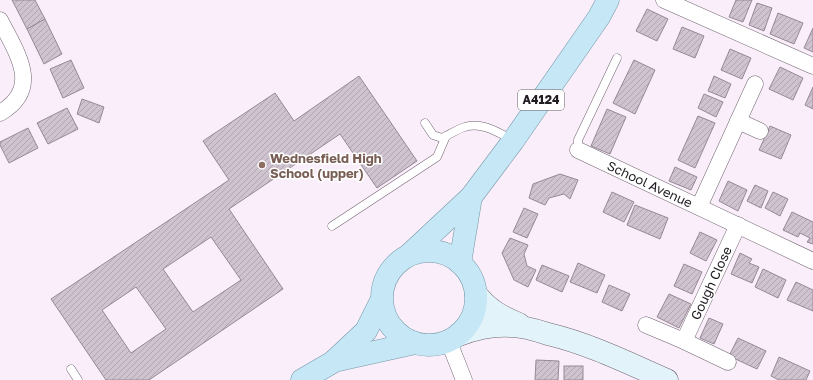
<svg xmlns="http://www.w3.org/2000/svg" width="813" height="380" viewBox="0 0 813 380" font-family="'Golos Text',sans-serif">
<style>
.building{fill:url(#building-hatch);stroke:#948995;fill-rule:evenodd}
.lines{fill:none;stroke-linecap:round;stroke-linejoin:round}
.service-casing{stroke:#6f646f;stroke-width:9}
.minor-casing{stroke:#6f646f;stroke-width:17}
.secondary-casing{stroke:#6f646f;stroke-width:23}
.primary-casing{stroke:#7496a7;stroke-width:23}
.service{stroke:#fff;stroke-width:8}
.minor{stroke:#fff;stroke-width:16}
.secondary{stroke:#e2f3fa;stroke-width:22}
.primary{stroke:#c6e7f5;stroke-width:22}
.education-dot{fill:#8d6e63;stroke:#fff;stroke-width:1.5}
.labels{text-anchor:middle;stroke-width:3;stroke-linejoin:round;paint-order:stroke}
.shield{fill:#fff;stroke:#646164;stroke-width:1}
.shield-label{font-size:12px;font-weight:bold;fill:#211d22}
.education-label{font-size:13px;font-weight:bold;fill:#785e54;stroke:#fff;text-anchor:start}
.street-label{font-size:13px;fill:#211d22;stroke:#fff}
</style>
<defs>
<pattern id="building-hatch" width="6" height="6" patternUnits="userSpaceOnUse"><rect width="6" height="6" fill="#cec3cf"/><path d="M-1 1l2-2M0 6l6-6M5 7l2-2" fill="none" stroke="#b1a7b1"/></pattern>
</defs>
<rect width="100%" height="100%" fill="#faeefa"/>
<g class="building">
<polygon points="12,0 35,0 45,19 27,29"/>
<polygon points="736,0 752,0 743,22 729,17"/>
<polygon points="757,3 772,8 764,31 749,25"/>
<polygon points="647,9 668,19 657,41 636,31"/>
<polygon points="778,13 803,23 794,44 770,34"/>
<polygon points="45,19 62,54 44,64 27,29"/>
<polygon points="682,27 704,36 695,58 673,49"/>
<polygon points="813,28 813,52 804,48"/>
<polygon points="730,49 751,58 742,79 721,70"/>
<polygon points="71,60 84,88 63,98 50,69"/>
<polygon points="634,60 655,70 635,114 613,103"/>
<polygon points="780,67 803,78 793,100 769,89"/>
<path d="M359,76l58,85 -40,27 -37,-54 -111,75 54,80 -134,91h-43l-55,-81 178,-119 -26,-39 72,-48 19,28zM211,237l30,43 -48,32 -30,-43zM136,287l30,42 -35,24 -29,-43z"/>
<polygon points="714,76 731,84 725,98 708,91"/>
<polygon points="813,87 813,109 805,105"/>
<polygon points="704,94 723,102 716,117 698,108"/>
<polygon points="82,99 104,107 99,123 77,114"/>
<polygon points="67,108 78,129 48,144 37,123"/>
<polygon points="607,109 626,117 610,154 591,146"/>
<polygon points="698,116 715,123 695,168 678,160"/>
<polygon points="770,126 791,135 781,159 759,150"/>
<polygon points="28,128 38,148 9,163 0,145 0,142"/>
<polygon points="675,167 697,177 691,190 669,181"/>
<polygon points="560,174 578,180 570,199 564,194 549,198 545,205 529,198 533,184"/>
<polygon points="728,181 747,190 738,211 719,201"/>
<polygon points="755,185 768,191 761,208 747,201"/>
<polygon points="612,192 634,202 624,222 603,212"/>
<polygon points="773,192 788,199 780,216 765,208"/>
<polygon points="635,205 668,218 660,239 627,225"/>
<polygon points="524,208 538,214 527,238 513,232"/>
<polygon points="792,212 813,222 813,244 807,242 810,238 800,233 798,237 783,230"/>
<polygon points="700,232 717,240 706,261 690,253"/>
<polygon points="510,238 528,245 524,254 527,266 536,270 528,287 514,280 502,253"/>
<polygon points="740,253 752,259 749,263 759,267 752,283 731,274"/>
<polygon points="578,263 605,275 597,293 570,282"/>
<polygon points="684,264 702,272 692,294 674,286"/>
<polygon points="542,265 569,276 562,292 536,280"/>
<polygon points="763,269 786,280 778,298 755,287"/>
<polygon points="796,282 813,290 813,311 787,300"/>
<polygon points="609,285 630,294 622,311 602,302"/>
<polygon points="669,294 691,304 679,328 657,317"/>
<polygon points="709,318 723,324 714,344 700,338"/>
<polygon points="738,338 766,351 757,369 729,356"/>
<polygon points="779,357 810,371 806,380 779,380 771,376"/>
<polygon points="536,360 559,361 558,380 535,380"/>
<rect x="564" y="366" width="19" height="14"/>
</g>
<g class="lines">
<g class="service-casing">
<g id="service">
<path d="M425,123l8,12 9,3c7,-3 15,-9 23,-11 16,-6 34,6 48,13"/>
<polyline points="578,150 578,140 617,58"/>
<polyline points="332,226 437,157 446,136"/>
<polyline points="71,369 78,380"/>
</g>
</g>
<g class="minor-casing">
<g id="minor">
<polyline points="664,0 813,66"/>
<path d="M0,20c16,32 43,68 0,93"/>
<polyline points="738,121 760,131"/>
<polyline points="578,150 813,261"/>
<polyline points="699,207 755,84"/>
<polyline points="646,325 684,341 728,362"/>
<polyline points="684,341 738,225"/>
<polyline points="449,342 464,380"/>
</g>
</g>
<g class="secondary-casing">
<g id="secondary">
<path d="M476,294c13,16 24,22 43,30"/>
<path d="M459,335c16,-6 33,-10 51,-9 13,0 26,4 38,8 42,10 80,29 119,46"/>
</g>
</g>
<g class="primary-casing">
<g id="primary">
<circle cx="429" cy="298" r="47"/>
<polyline points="410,254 471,197 513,141 599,17 608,0"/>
<polyline points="460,263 471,197"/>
<polyline points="334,361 415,343"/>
<polyline points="302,380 333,362 366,331 381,301"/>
</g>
</g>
<use href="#service" class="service"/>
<use href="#minor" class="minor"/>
<use href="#secondary" class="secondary"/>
<use href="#primary" class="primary"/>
</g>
<circle class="education-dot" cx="262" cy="165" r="4"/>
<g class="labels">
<rect class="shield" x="518" y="90" width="46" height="20" rx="3"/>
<g class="shield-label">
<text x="541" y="104">A4124</text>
</g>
<g class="education-label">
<text x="270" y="163">Wednesfield High<tspan x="270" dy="15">School (upper)</tspan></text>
</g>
<g class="street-label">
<text transform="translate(650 184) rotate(25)" y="5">School Avenue</text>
<text transform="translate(711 283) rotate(-65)" y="5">Gough Close</text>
</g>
</g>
</svg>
